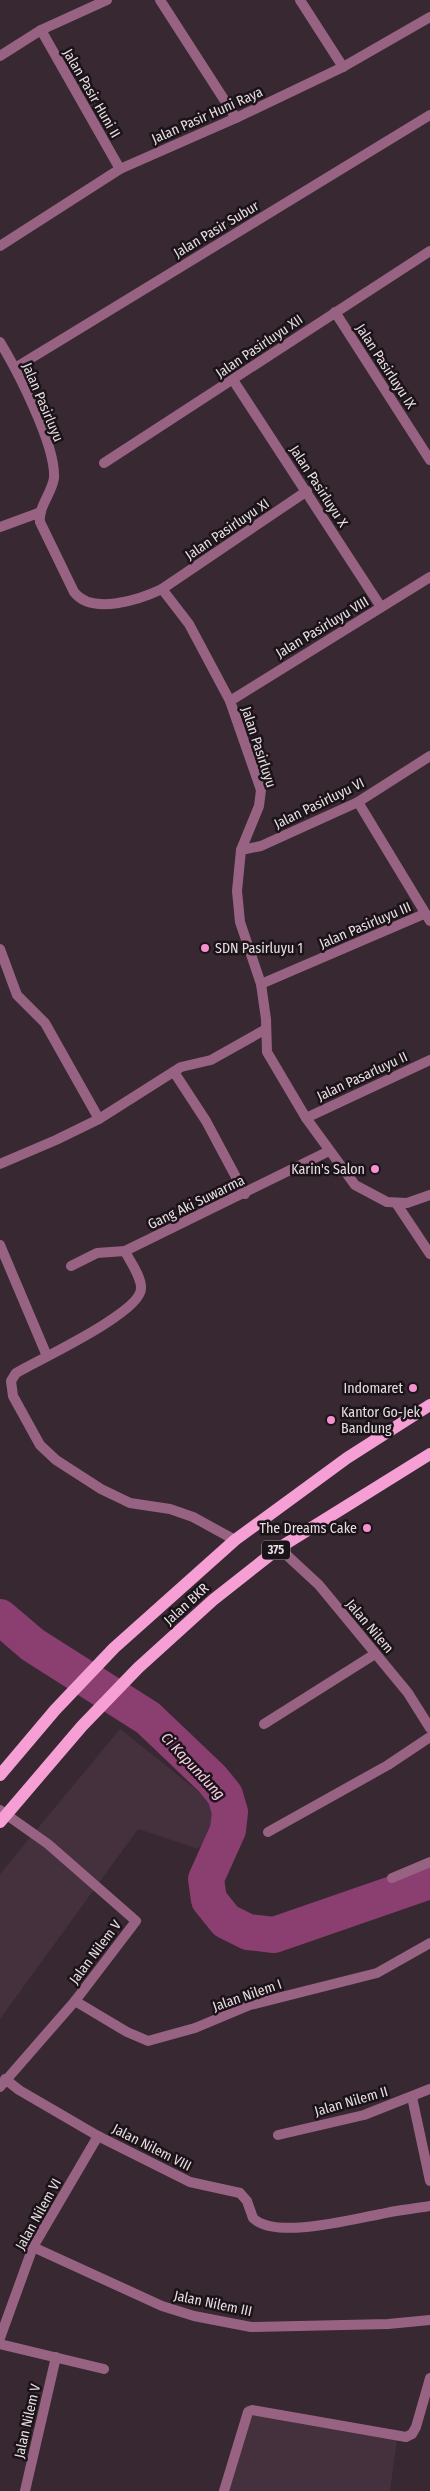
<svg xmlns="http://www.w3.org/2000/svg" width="430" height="2491" viewBox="0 0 430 2491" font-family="'Fira Sans Condensed',sans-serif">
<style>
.built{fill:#45313d}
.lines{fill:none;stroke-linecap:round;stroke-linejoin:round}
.river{stroke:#8b3e70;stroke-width:36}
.minor{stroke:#986383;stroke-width:10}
.primary{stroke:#f69fd5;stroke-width:12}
.poi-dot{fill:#f690d0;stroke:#1a1317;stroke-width:2}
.labels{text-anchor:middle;stroke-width:5;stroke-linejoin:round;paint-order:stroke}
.shield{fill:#1a1317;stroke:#aaa0a6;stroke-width:1}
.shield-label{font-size:12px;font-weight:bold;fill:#e8dde3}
.street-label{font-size:14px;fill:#e8dde3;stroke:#1a1317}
.poi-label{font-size:14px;fill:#e8dde3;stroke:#1a1317;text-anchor:end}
.water-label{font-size:15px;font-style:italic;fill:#f9cde6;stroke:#1a1317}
</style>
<rect width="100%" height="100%" fill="#372831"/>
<g class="built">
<polygon points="120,1729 229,1816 198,1849 138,1829 0,2019 0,1874"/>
<polygon points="245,2405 397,2439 390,2491 228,2491"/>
</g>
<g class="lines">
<polyline class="river" points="0,1617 33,1645 148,1718 212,1779 225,1795 230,1812 228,1830 206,1879 209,1900 226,1921 248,1932 274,1935 430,1881"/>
<g class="minor">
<polyline points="160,0 236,118"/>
<polyline points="300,0 343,67"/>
<polyline points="41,30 120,169"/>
<polyline points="0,56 41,30 107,0"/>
<polyline points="0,246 120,169 236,118 343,67 430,17"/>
<polyline points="335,312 430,460"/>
<path d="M0,342c17,28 56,103 54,136 -2,15 -16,29 -14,44l34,70c18,24 67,7 88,-3l27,35 41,77 31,89 -2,16 -18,44 -4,41 3,31 21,62 5,35 1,33 39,66 49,67 32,17 20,1 23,-8"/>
<polyline points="15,368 430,115"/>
<polyline points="233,380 381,607"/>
<polyline points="104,463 430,251"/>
<polyline points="0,527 41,512"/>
<polyline points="162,589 307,491"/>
<polyline points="230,701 430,577"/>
<polyline points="358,802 430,921"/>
<polyline points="241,850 261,846 358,802 430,756"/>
<polyline points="0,949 17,995 45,1023 99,1119"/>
<polyline points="261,984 424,914"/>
<polyline points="174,1072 206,1121 245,1194"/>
<polyline points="306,1118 430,1060"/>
<polyline points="0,1164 56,1140 99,1119 181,1067 211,1060 266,1029"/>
<polyline points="396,1203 430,1254"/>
<polyline points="0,1245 47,1356"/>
<path d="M125,1251c5,11 17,26 16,38 -1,24 -103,71 -125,84l-5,8 2,15 27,49 16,15 45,29 29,14 40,6 23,8 42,23"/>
<polyline points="71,1266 97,1253 125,1251 329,1151"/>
<polyline points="279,1548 319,1585 408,1693 430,1728"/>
<polyline points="264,1724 375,1654"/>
<polyline points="0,1810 48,1844 136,1921 75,2001 0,2087"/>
<polyline points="268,1832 388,1765 430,1737"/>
<polyline points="392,1878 430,1862"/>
<polyline points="75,2001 127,2032 148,2041 195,2028 250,2005 377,1973 430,1943"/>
<path d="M5,2079l14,11 79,46 92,46 50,11 7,8 6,17c22,22 100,1 128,-4 16,-4 33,-5 49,-8"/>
<polyline points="412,2097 430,2181"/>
<polyline points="278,2135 364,2115 430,2089"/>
<polyline points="33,2247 162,2306 194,2316 251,2327 388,2324 430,2320"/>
<polyline points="0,2338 33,2247 98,2136"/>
<polyline points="0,2344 104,2369"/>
<polyline points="25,2491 56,2357"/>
<polyline points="224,2491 248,2412 252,2410 406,2437 412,2434 416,2427 430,2378"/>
</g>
<g class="primary">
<polyline points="0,1775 55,1710 114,1648 235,1540 347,1458 430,1405"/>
<polyline points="0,1822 82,1726 138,1668 213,1600 279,1548 430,1454"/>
</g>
</g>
<g class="poi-dot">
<circle cx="205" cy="948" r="5"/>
<circle cx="375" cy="1169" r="5"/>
<circle cx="413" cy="1388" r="5"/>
<circle cx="331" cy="1420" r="5"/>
<circle cx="367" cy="1528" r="5"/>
</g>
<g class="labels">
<rect class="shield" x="262" y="1540.5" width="28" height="19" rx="4"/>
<g class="shield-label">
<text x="276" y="1554">375</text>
</g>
<g class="street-label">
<text transform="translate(92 93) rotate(60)" y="5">Jalan Pasir Huni II</text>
<text transform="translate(207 115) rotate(-24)" y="5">Jalan Pasir Huni Raya</text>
<text transform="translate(216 229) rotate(-31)" y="5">Jalan Pasir Subur</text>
<text transform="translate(259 346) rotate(-34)" y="5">Jalan Pasirluyu XII</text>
<text transform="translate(386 366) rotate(57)" y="5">Jalan Pasirluyu IX</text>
<text transform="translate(43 402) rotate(67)" y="5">Jalan Pasirluyu</text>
<text transform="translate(319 486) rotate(57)" y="5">Jalan Pasirluyu X</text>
<text transform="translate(227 529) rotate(-34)" y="5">Jalan Pasirluyu XI</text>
<text transform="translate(322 627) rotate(-31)" y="5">Jalan Pasirluyu VIII</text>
<text transform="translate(259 747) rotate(72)" y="5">Jalan Pasirluyu</text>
<text transform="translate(319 803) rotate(-26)" y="5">Jalan Pasirluyu VI</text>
<text transform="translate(365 925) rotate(-23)" y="5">Jalan Pasirluyu III</text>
<text transform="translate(362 1076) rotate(-25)" y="5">Jalan Pasarluyu II</text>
<text transform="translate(196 1202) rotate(-26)" y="5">Gang Aki Suwarma</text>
<text transform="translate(186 1604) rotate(-42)" y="5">Jalan BKR</text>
<text transform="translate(370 1626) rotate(50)" y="5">Jalan Nilem</text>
<text transform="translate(95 1952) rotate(-53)" y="5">Jalan Nilem V</text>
<text transform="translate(247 1995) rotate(-19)" y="5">Jalan Nilem I</text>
<text transform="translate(351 2101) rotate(-16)" y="5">Jalan Nilem II</text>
<text transform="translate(152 2147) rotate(27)" y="5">Jalan Nilem VIII</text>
<text transform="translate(38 2214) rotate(-61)" y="5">Jalan Nilem VI</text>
<text transform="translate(213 2303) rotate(12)" y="5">Jalan Nilem III</text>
<text transform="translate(27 2421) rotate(-77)" y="5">Jalan Nilem V</text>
</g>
<g class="poi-label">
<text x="215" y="953" text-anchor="start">SDN Pasirluyu 1</text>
<text x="365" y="1174">Karin's Salon</text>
<text x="403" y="1393">Indomaret</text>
<text x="341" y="1417" text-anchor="start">Kantor Go-Jek<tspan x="341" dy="16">Bandung</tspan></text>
<text x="357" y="1533">The Dreams Cake</text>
</g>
<g class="water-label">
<text transform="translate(193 1766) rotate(47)" y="5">Ci Kapundung</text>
</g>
</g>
</svg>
